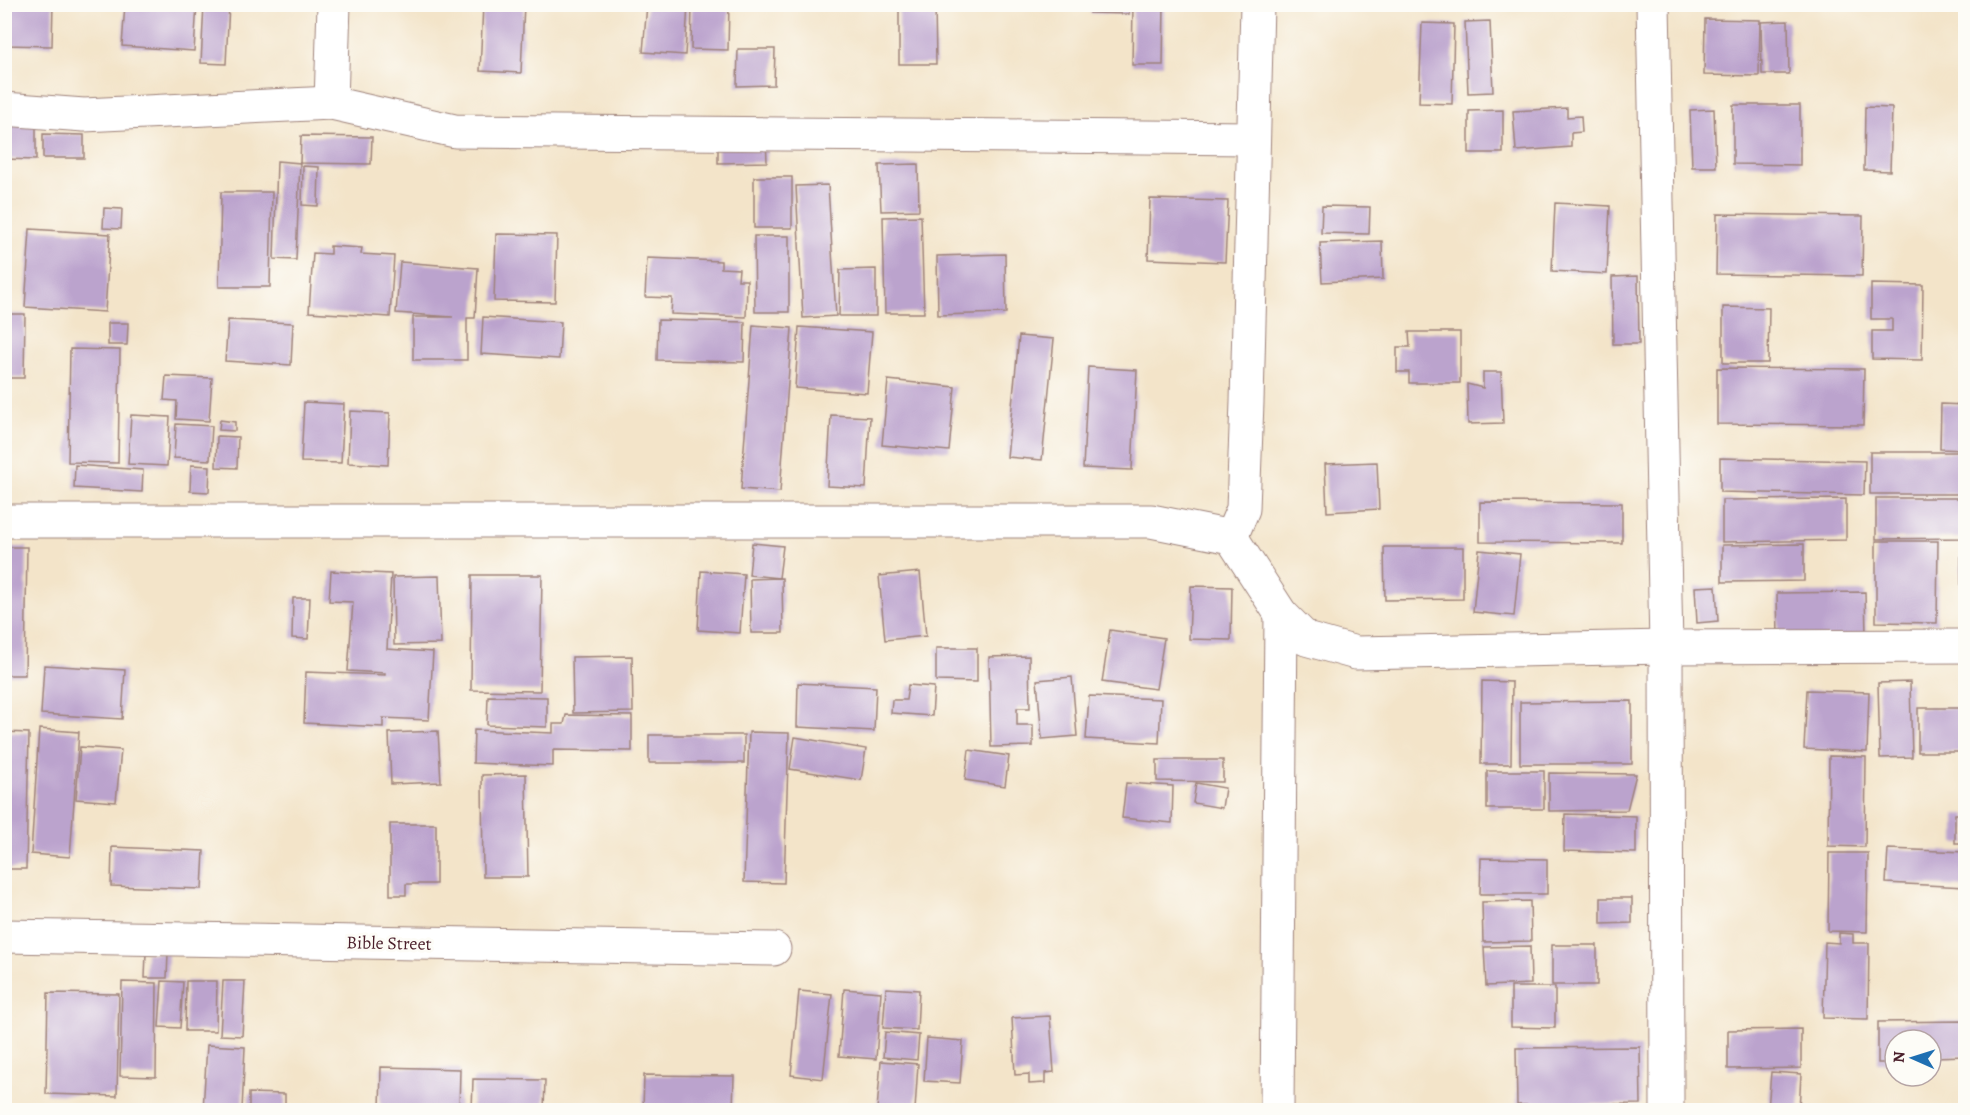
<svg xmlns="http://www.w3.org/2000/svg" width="1970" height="1115" viewBox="0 0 1970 1115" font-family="Alegreya,serif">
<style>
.building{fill:#bba3cd}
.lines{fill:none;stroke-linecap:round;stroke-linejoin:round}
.minor-casing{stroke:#9e827a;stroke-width:35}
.minor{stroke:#fff;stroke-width:33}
.labels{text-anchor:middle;stroke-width:6;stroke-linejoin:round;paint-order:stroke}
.street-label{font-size:18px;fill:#4a1f2b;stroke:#fdfcf7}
</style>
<rect width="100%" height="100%" fill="#fdfcf7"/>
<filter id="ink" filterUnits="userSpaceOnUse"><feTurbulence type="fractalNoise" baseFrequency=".0167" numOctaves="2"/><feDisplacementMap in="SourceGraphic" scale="12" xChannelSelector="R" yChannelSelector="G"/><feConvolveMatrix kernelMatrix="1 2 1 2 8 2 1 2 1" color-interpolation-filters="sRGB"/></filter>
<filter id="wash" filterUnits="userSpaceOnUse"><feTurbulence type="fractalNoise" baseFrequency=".008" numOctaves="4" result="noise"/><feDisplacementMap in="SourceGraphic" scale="24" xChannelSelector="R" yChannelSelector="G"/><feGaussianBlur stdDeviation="1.35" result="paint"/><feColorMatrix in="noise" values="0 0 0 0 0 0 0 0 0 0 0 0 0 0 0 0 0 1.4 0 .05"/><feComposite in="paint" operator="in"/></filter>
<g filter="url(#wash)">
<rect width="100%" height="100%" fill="#f3e4c9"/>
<g id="blocks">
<g class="building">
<polygon points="4,4 53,4 52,46 4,45"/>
<polygon points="125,4 197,4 194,51 122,46"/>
<polygon points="204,4 229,4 226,64 201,63"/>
<polygon points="483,4 524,4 521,73 480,71"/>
<polygon points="647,4 688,4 685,55 643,52"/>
<polygon points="692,4 729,4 728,50 691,49"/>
<polygon points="899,4 935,4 936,64 899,64"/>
<polygon points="1090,4 1129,4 1129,14 1090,13"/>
<polygon points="1133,4 1164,4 1163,65 1132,65"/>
<polygon points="1791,4 1853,4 1852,7 1791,7"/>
<polygon points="1705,19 1760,20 1759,76 1704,75"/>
<polygon points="1490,21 1493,92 1468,93 1465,22"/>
<polygon points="1788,21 1789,74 1762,74 1761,22"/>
<polygon points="1422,23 1454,24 1452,104 1419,103"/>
<polygon points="738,49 775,49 774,85 737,86"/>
<polygon points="1733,105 1800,105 1800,165 1733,164"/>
<polygon points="1865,107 1892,108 1890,171 1864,170"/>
<polygon points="1567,108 1567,117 1581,116 1582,132 1571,133 1571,147 1516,151 1513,111"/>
<polygon points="1714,109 1716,167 1692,167 1690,110"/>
<polygon points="1503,110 1503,153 1469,153 1469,111"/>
<polygon points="5,119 36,119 36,160 5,159"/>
<polygon points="43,134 84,135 84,158 43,158"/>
<polygon points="301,136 372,137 371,164 300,163"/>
<polygon points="766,139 767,162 718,163 718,140"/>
<polygon points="277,161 300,163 296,260 274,259"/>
<polygon points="918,164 919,210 881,211 879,165"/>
<polygon points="303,166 319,167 318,206 302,205"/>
<rect x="754" y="177" width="38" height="51"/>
<polygon points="828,185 836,316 803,318 796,186"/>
<polygon points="221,192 272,192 270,287 219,287"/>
<polygon points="1150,199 1228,201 1225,262 1148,259"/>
<polygon points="1555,203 1610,206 1607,274 1552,271"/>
<polygon points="1322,206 1370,207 1369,234 1321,233"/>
<polygon points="104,208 122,209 121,229 103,228"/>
<polygon points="1717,214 1863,216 1862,276 1716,274"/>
<polygon points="921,216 924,313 885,313 883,217"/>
<polygon points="30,229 110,234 105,312 25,307"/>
<polygon points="496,234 557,235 555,302 494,301"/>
<polygon points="754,236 789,236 789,312 755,312"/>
<polygon points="1382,241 1383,279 1322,282 1320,243"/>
<polygon points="1963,245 1966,246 1966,272 1963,272"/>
<polygon points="330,246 362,248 361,254 394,256 390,317 309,312 313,253 330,254"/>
<polygon points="4,249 11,249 9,307 4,307"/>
<polygon points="1005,254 1006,313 938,315 937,256"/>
<polygon points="647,258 721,261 721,268 739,269 738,280 747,280 746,317 671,314 672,298 645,297"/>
<polygon points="400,262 478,268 475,318 467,318 467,360 413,360 413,317 453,317 396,313"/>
<polygon points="876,269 876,316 839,316 840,270"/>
<polygon points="1638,276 1639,344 1613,344 1612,277"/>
<polygon points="1871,284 1923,285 1922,360 1872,359 1872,331 1892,331 1892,319 1871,319"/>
<polygon points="1723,307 1769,308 1768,363 1723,363"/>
<polygon points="4,314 25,314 24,378 4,378"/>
<polygon points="483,317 561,322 559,359 481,354"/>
<polygon points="228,320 293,323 291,365 225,361"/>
<polygon points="658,320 745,322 744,362 657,360"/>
<polygon points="108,323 128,323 127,345 108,345"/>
<polygon points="753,325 792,328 780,492 741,489"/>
<polygon points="799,327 872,332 867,393 795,388"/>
<polygon points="1409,332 1460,332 1460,383 1409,383 1409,372 1397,372 1397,347 1410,347"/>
<polygon points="1019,336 1054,339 1042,460 1007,457"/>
<polygon points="70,349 120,350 118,463 68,462"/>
<polygon points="1088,367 1137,370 1132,470 1083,468"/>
<polygon points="1717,368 1864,369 1863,425 1717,424"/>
<polygon points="1483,372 1501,372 1503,423 1468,424 1467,384 1483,388"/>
<polygon points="166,376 212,378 209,421 176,419 177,401 164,400"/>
<polygon points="888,380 955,387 949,451 882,445"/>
<polygon points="304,402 344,404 341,463 301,462"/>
<polygon points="1941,404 1966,405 1966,450 1940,449"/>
<polygon points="350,411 390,413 388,465 348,463"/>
<polygon points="131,415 170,417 167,466 128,464"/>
<polygon points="831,415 870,417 866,488 827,486"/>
<polygon points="220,420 235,422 235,431 219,430"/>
<polygon points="176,424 212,426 210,460 174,458"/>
<polygon points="217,436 238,437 237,468 216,467"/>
<rect x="1870" y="452" width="96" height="42"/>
<polygon points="1720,458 1865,461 1864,495 1720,492"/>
<polygon points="1377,462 1379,509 1327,512 1325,464"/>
<polygon points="75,465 143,470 142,492 74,488"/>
<polygon points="191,465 210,466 209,492 190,491"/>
<polygon points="1876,498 1966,498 1966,538 1876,539"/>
<polygon points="1846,499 1846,540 1722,542 1722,500"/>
<polygon points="1480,502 1622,503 1622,543 1480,542"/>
<polygon points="1876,541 1938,541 1937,623 1876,622"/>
<polygon points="752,543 783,546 779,578 749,575"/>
<polygon points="1804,544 1804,581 1722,582 1722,545"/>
<polygon points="4,547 27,547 25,675 4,675"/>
<polygon points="1384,547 1463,547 1463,599 1385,600"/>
<polygon points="1479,550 1520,554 1514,616 1473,612"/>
<rect x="1961" y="551" width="5" height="44"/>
<polygon points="331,571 391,574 387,649 433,652 429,720 383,718 383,727 304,723 306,672 385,675 385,673 348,671 353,602 329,601"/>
<polygon points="701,571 744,574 740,633 698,630"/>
<polygon points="920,572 926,636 885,640 879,576"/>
<polygon points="472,575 542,575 540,691 471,690"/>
<polygon points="439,576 441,644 394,645 393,577"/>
<polygon points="782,578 783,633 751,633 750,579"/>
<polygon points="1191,586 1232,587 1231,640 1189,639"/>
<polygon points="1716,586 1718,621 1697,623 1695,587"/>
<polygon points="1865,592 1866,636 1778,638 1777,593"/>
<polygon points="293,598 310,598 308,639 292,638"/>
<polygon points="1110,630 1164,638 1156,689 1102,682"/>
<polygon points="936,648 977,648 977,682 936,681"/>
<polygon points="632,656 633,712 573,713 572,657"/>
<polygon points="1029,656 1030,708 1017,708 1017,725 1033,725 1033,746 991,747 989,657"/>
<polygon points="44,665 125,670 122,719 41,714"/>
<polygon points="1072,677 1077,736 1042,739 1037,680"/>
<polygon points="1482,681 1512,682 1511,764 1481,764"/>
<polygon points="1910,682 1912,757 1880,758 1878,683"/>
<polygon points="798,683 876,687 874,731 797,727"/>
<polygon points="908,685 934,687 932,716 891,713 892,700 906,700"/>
<polygon points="1807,690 1869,692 1867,752 1804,749"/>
<polygon points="488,696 547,697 547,727 487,725"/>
<polygon points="1089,696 1161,699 1159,743 1086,739"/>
<polygon points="1632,701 1632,764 1520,764 1520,702"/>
<rect x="1918" y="708" width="48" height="44"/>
<polygon points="566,715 632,716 632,751 553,750 553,766 473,763 474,730 553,733 553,724 564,724"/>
<polygon points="39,729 79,732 70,857 31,854"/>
<polygon points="438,731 441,782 391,784 389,733"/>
<polygon points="4,732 29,733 26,869 4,869"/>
<polygon points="749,732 789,733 784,883 744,882"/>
<rect x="649" y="735" width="95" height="28"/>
<polygon points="795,737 866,749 861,780 790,769"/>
<polygon points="80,747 121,750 116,802 76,799"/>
<polygon points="969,750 1009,756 1005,786 965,780"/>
<polygon points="1829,756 1866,757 1865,847 1828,846"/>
<polygon points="1157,760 1223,760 1223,782 1157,781"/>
<rect x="1487" y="771" width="57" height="38"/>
<polygon points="1549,773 1636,774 1627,810 1549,811"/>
<polygon points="526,774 528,877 483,877 482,775"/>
<polygon points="1126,783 1173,786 1172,823 1122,818"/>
<polygon points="1196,783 1225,788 1222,808 1193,803"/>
<polygon points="1565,814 1636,816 1636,853 1564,851"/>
<rect x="1955" y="814" width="11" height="29"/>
<polygon points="390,824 436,824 436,884 406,884 406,895 390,895"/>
<polygon points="112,847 204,851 202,889 111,886"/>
<polygon points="1888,849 1966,852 1965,887 1886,883"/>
<polygon points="1829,853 1868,853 1867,932 1828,931"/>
<polygon points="1481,858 1547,859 1547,894 1480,894"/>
<polygon points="1601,898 1632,898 1632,923 1601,924"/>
<polygon points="1530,901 1531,941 1483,942 1482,902"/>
<polygon points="1839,933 1853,934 1853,943 1869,943 1868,1019 1823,1018 1825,942 1839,943"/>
<rect x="1552" y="945" width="45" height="40"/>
<polygon points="1530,946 1531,984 1486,986 1484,947"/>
<polygon points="146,953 168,953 167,978 145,978"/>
<polygon points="162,981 183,982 180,1028 159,1027"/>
<polygon points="186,981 217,981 216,1031 185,1031"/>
<polygon points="223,981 245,981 242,1036 220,1035"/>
<polygon points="122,982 157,983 156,1077 120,1076"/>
<polygon points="1511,987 1555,987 1555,1028 1511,1027"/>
<polygon points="886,988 919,990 917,1030 883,1028"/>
<polygon points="844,989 881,992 876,1059 839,1056"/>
<polygon points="799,991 832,994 823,1079 791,1075"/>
<polygon points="48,993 119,994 117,1096 46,1094"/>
<polygon points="1050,1016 1054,1072 1045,1073 1045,1083 1029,1084 1029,1074 1015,1075 1012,1018"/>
<polygon points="1966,1021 1966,1056 1933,1057 1933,1063 1931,1063 1931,1040 1895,1040 1895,1063 1878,1063 1878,1022"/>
<polygon points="1801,1029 1801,1068 1728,1069 1728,1030"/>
<polygon points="885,1032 919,1035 917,1060 883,1057"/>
<polygon points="927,1038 963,1041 960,1083 924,1081"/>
<polygon points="207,1045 245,1047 242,1110 203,1110"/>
<polygon points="1640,1047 1641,1104 1517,1105 1516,1048"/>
<polygon points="881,1061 918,1064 915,1110 877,1110"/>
<polygon points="381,1067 460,1069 459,1110 380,1110"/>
<polygon points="1771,1072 1801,1074 1799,1110 1768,1110"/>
<polygon points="644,1075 734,1076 733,1110 643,1110"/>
<polygon points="473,1079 545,1080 544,1110 472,1110"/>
<polygon points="249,1093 285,1094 285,1110 249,1110"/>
</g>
</g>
</g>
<g filter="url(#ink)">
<use href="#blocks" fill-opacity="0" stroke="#9e827a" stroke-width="1.5"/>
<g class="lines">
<g class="minor-casing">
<g id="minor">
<polyline points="1653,4 1666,647 1667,1110"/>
<polyline points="331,103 334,4"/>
<polyline points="4,109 84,115 331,103 455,131 1252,138"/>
<polyline points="4,521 1151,521 1231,537 1281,614 1306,639 1356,653 1666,647 1966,646"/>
<polyline points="1231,537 1243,509 1247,402 1257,4"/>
<polyline points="4,936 774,949"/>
<polyline points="1277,1110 1281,614"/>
</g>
</g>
<use href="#minor" class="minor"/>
</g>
</g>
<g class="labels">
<g class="street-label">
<text transform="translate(389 943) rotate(1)" y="6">Bible Street</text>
</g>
</g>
<rect width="1970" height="1115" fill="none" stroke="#fdfcf7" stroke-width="24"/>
<g transform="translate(1913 1058) rotate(273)"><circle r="28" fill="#fdfcf7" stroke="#b5a4a5" stroke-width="1.5"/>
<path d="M0-4.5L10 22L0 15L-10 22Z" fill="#1f6fb2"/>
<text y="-9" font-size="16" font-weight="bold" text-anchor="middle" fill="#4a1f2b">N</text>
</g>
</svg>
